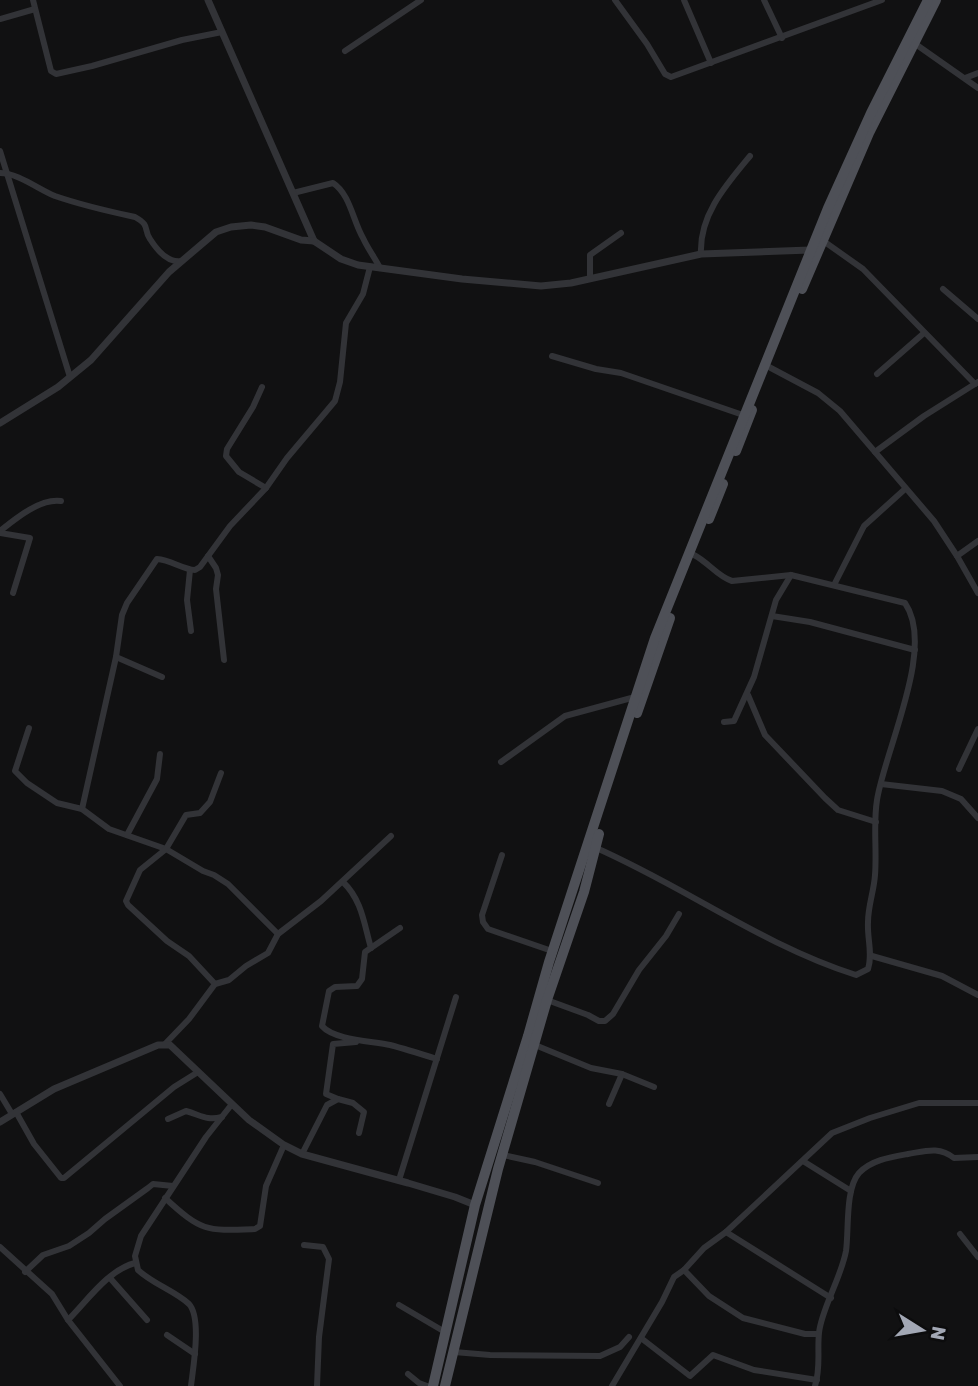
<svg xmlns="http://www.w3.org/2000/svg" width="978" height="1386" viewBox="0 0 978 1386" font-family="Rubik,sans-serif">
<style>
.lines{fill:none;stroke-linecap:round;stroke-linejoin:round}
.minor{stroke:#323337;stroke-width:6}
.tertiary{stroke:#323337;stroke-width:7}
.primary{stroke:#4e5057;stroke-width:10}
</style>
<rect width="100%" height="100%" fill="#111112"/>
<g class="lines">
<g class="minor">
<polyline points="33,0 51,71 56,74 92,66 182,40 222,32"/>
<polyline points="615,0 647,44 665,74 671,77 882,0"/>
<polyline points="684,0 711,63"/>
<polyline points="764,0 782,38"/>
<polyline points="0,19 35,9"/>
<polyline points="914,43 978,88"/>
<polyline points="345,51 421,0"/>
<polyline points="965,78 978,73"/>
<polyline points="0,151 70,377"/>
<path d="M0,173c18,0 38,16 55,23 26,9 52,15 80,21 16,9 8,12 15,22 7,11 18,24 31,22"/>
<path d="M293,193l40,-10c17,11 20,38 30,55 5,11 12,20 17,30"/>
<polyline points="822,240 863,269 975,384"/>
<path d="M701,254c-2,-39 25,-69 49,-98"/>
<polyline points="590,279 590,255 621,233"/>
<polyline points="943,289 978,319"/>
<polyline points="552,356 596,369 621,373 743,415"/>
<polyline points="769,367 818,393 840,411 934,521 957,556 978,593"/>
<polyline points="877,374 924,333"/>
<polyline points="262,387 253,407 227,449 226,456 239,472 266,488"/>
<polyline points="875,452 924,416 978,382"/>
<path d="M0,531c15,-12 40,-33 61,-30"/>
<polyline points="0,533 30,538 13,593"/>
<polyline points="208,556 216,568 218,575 216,589 224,660"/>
<polyline points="957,556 978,541"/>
<polyline points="190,570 187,600 191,631"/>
<polyline points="834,585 864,526 905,489"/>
<polyline points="772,616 810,622 915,650"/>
<polyline points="116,657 162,677"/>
<polyline points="748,695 765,735 825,798 838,810 876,822"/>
<polyline points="724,722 734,721 754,677 776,600 791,575"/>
<polyline points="29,728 15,771 27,783 57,803 82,809 109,829 166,849 203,871 214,875 228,884 278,934"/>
<polyline points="501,762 565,716 635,697"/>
<polyline points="959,769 978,729"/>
<polyline points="881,784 942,791 961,799 978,818"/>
<path d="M82,809l34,-152 6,-42 5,-12 30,-44c14,1 25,10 38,11l5,-3 30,-41 36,-38 21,-30 48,-57 5,-19 6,-59 17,-29 7,-27"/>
<polyline points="127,835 157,779 160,754"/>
<path d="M594,847c90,39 168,98 262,128l12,-6c5,-16 -1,-30 0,-47 0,-16 6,-31 7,-47 2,-25 -2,-51 2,-75 8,-51 59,-152 28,-197l-114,-28 -59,6c-14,-4 -24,-19 -38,-26"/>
<polyline points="502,855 482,915 483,922 488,929 552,951"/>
<path d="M343,882c19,18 21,42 28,66"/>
<path d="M400,928l-35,24 -3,27 -5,7 -22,1 -6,4 -7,35c12,14 50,15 68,19 15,4 31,9 47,14"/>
<polyline points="872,956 942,976 978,995"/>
<polyline points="215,984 189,956 167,941 128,905 126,901 140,870 166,849 186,815 200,813 210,802 221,773"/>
<polyline points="547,1000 588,1015 599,1021 605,1021 613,1014 639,970 666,936 679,914"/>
<polyline points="165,1044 189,1019 215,984 229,980 246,966 268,953 278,934 321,901 391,836"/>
<polyline points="535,1045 591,1068 622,1074 654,1087"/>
<polyline points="0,1094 12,1114"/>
<polyline points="338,1099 353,1103 364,1112 359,1133"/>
<polyline points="609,1104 622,1074"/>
<polyline points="16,1112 34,1144 61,1178 64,1178 174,1087 198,1072"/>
<path d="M168,1119l18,-8c15,4 20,10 36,6"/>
<polyline points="302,1154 327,1105 338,1099 326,1094 333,1044 356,1042"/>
<polyline points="503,1155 535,1162 598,1183"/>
<polyline points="803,1161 851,1191"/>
<polyline points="399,1180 456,997"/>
<path d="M165,1198c37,34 41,33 90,31l5,-3 6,-40 18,-41"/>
<polyline points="726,1232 831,1298"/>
<polyline points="960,1234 978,1257"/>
<polyline points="304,1245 323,1247 329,1259 319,1337 317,1386"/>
<polyline points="0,1247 52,1294 68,1320 120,1386"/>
<polyline points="684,1270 709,1296 743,1318 805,1334 818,1334"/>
<polyline points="25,1272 43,1255 69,1246 89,1233 105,1219 148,1188 153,1184 173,1186"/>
<polyline points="110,1278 147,1320"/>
<polyline points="399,1305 445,1332"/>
<path d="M68,1320c19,-19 40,-50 67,-57"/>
<polyline points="167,1335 195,1354"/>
<polyline points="641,1338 690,1376 713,1355 754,1370 817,1380"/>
<polyline points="454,1352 490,1355 600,1356 620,1347 629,1337"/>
<polyline points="408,1374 419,1383 427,1386"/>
<path d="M191,1386c2,-18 11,-68 -2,-82 -14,-13 -36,-20 -51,-34l-3,-14 6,-20 65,-99 26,-33"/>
<polyline points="612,1386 662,1302 674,1277 684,1270 704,1248 726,1232 832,1133 870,1118 919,1103 978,1103"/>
<path d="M815,1386c6,-19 2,-35 4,-53 2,-23 22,-55 27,-82 3,-21 -1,-62 13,-78 12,-13 32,-16 49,-19 18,-3 31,-8 46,4l24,-1"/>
</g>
<g class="tertiary">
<polyline points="208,0 314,241 341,259 358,265 462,279 541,286 571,283 701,254 810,250"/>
<polyline points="0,423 58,387 91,360 169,272 216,232 231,227 251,225 265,227 301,240 314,241"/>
<polyline points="0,1122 54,1089 158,1045 170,1045 249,1120 284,1145 302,1154 408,1183 455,1197 475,1205"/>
</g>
<g class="primary">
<polyline points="802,289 869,133 936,0"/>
<polyline points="736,451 752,410"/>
<polyline points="709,519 723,484"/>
<polyline points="637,713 670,618"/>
<polyline points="433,1386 475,1205 528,1036 549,962 655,638 828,208 871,113 928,0"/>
<polyline points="445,1386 498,1169 547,1000 584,892 599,834"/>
</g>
</g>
<g transform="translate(922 1330) rotate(101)" stroke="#0c0c0d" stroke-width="5" paint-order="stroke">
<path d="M0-5L12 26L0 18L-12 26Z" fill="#a2a7b4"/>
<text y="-10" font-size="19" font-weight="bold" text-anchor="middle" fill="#a2a7b4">N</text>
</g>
</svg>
